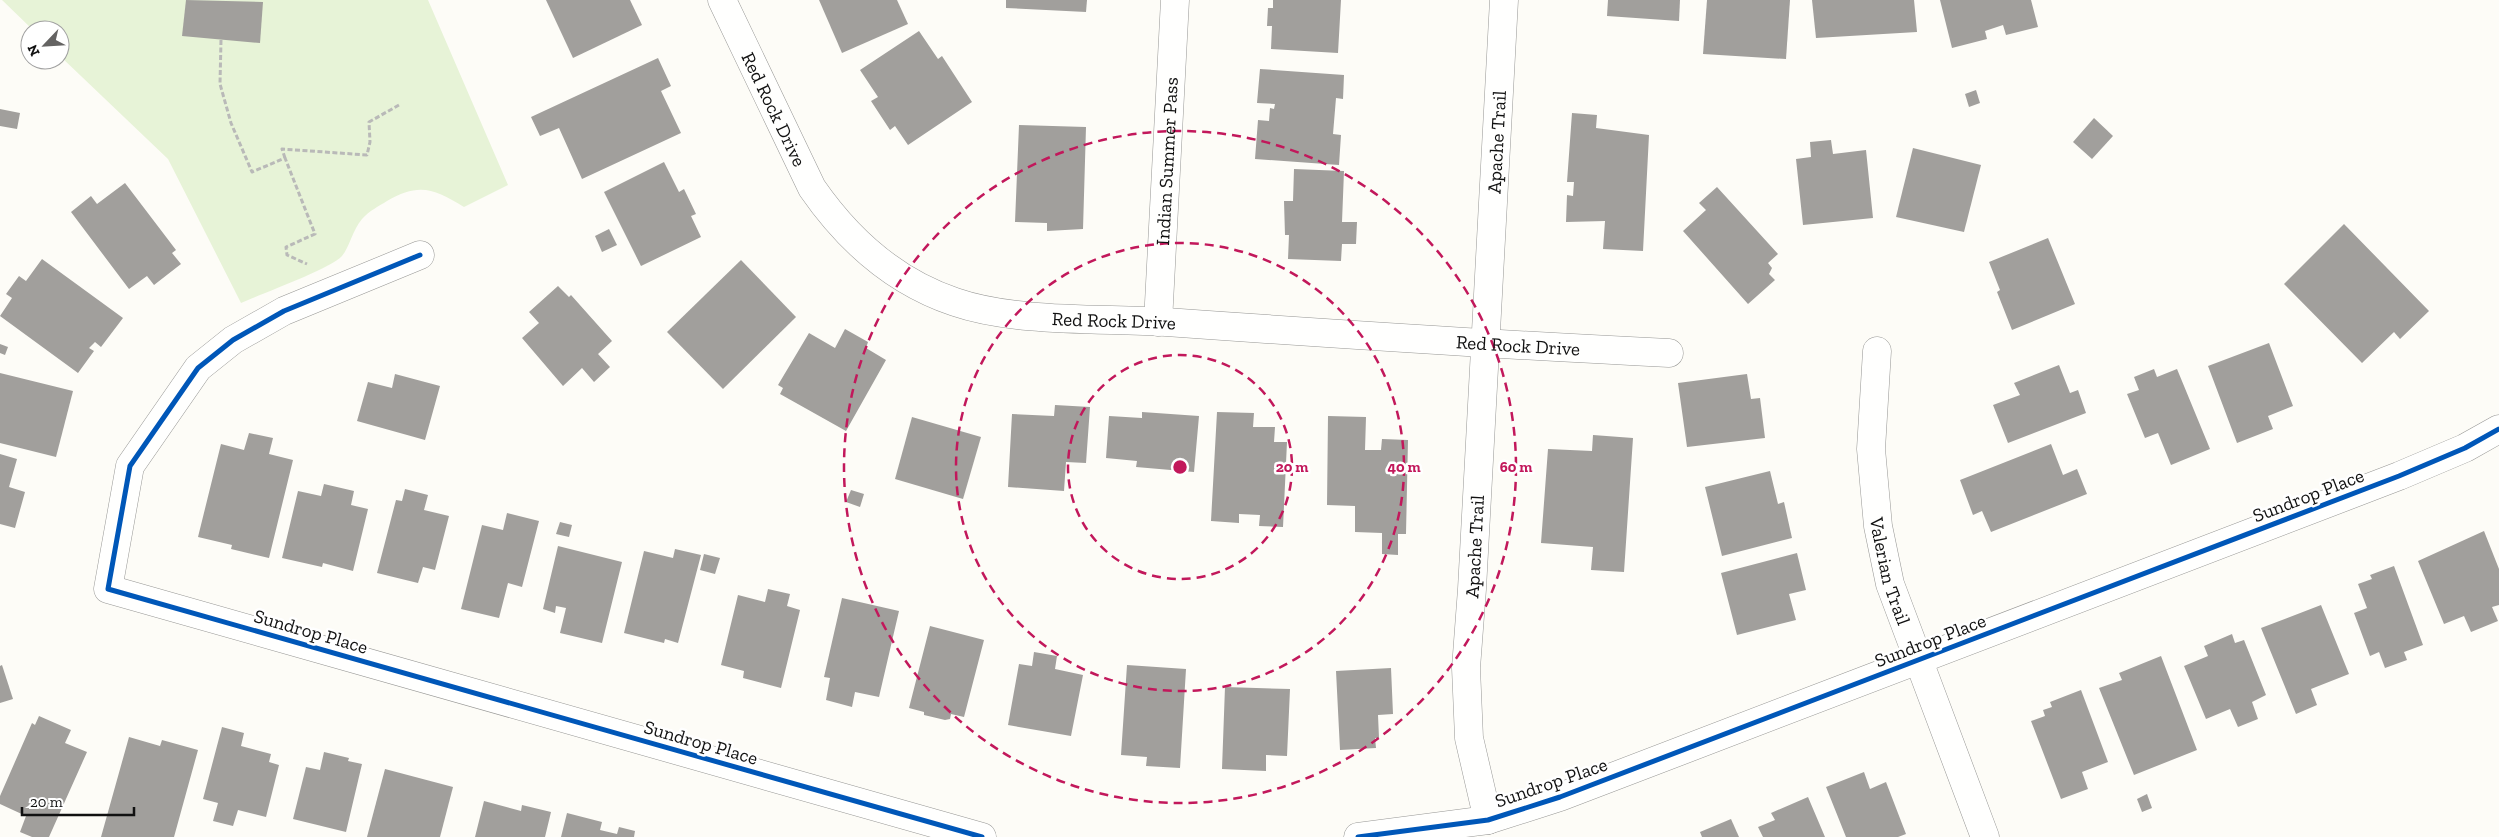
<svg xmlns="http://www.w3.org/2000/svg" width="2499" height="837" viewBox="0 0 2499 837" font-family="'Zilla Slab',serif">
<style>
.green{fill:#e7f3d7}
.building{fill:#a19f9c}
.lines{fill:none;stroke-linecap:round;stroke-linejoin:round}
.minor-casing{stroke:#979795;stroke-width:29}
.path{stroke:#b9b9b8;stroke-width:3;stroke-dasharray:5 2.5;stroke-linecap:butt}
.minor{stroke:#fffffe;stroke-width:28}
.cycleway-casing{stroke:#fff;stroke-width:8}
.cycleway{stroke:#0057b8;stroke-width:5}
.ring{fill:none;stroke:#c2185b;stroke-width:2.5;stroke-dasharray:9 6}
.labels{text-anchor:middle;stroke-width:5;stroke-linejoin:round;paint-order:stroke}
.street-label{font-size:19px;fill:#111;stroke:#fff}
.centre{fill:#c2185b;stroke:#fff;stroke-width:2.5}
.ring-label{font-size:15px;text-anchor:middle;font-weight:bold;fill:#c2185b;stroke:#fff;stroke-width:5;stroke-linejoin:round;paint-order:stroke}
</style>
<rect width="100%" height="100%" fill="#fdfcf7"/>
<path class="green" d="M2,0h426l80,185 -44,22c-29,-18 -45,-25 -77,-6 -8,5 -18,10 -25,18 -9,10 -13,29 -20,37 -12,13 -81,38 -101,47l-73,-144 -108,-103v-26h-27z"/>
<g class="building">
<polygon points="186,0 263,2 260,43 182,36"/>
<polygon points="546,0 630,0 642,25 573,58"/>
<polygon points="819,0 897,0 908,24 842,53"/>
<polygon points="1006,0 1087,0 1086,12 1006,8"/>
<polygon points="1273,0 1341,0 1338,53 1271,49 1272,26 1267,26 1268,8 1273,8"/>
<polygon points="1608,0 1680,0 1679,21 1607,16"/>
<polygon points="1707,0 1790,0 1786,59 1703,54"/>
<polygon points="1812,0 1914,0 1917,32 1816,38"/>
<polygon points="1940,0 2031,0 2038,27 2006,35 2003,25 1985,31 1987,39 1952,48"/>
<polygon points="919,31 938,59 942,56 972,102 908,145 895,126 890,130 871,101 878,97 860,70"/>
<polygon points="658,58 671,86 661,91 681,133 582,179 559,128 540,136 531,117"/>
<polygon points="1260,69 1344,75 1343,99 1336,98 1333,134 1341,135 1339,165 1255,159 1258,120 1269,121 1270,108 1274,109 1275,104 1257,103"/>
<polygon points="1976,90 1980,103 1969,107 1965,94"/>
<polygon points="0,109 20,113 17,129 0,126"/>
<polygon points="1572,113 1597,115 1596,128 1649,135 1643,251 1603,249 1605,221 1566,222 1567,195 1573,196 1574,182 1567,182"/>
<polygon points="2094,118 2113,136 2092,159 2073,142"/>
<polygon points="1019,125 1086,127 1083,229 1047,231 1047,223 1015,222"/>
<polygon points="1831,140 1833,154 1866,150 1873,218 1803,225 1796,159 1811,157 1810,142"/>
<polygon points="1913,148 1981,165 1964,232 1896,217"/>
<polygon points="664,162 679,192 684,189 696,214 691,216 701,237 641,266 604,192"/>
<polygon points="1294,169 1344,171 1342,222 1357,222 1356,244 1342,244 1341,261 1288,259 1289,235 1285,235 1284,201 1293,201"/>
<polygon points="125,183 176,250 172,253 181,264 154,285 147,276 129,289 71,212 91,196 97,204"/>
<polygon points="1717,187 1778,254 1768,263 1772,268 1769,274 1775,280 1748,304 1683,231 1706,210 1699,203"/>
<polygon points="2344,224 2429,311 2400,339 2394,332 2362,363 2284,284"/>
<polygon points="609,229 617,245 602,252 595,236"/>
<polygon points="2048,238 2075,304 2012,330 1997,292 2000,290 1989,262"/>
<polygon points="42,259 123,318 101,347 95,342 89,348 94,351 78,373 0,316 12,298 6,294 19,276 26,281"/>
<polygon points="741,260 796,317 723,389 667,332"/>
<polygon points="558,286 569,297 571,295 612,341 598,354 610,367 594,382 582,368 563,386 522,338 539,323 529,312"/>
<polygon points="845,329 868,342 866,348 886,360 846,431 780,394 783,388 778,385 809,333 835,348"/>
<polygon points="2269,343 2293,406 2268,416 2273,429 2237,443 2208,366"/>
<polygon points="0,344 8,347 5,355 0,353"/>
<polygon points="2059,365 2070,393 2078,390 2086,413 2008,443 1993,405 2020,395 2014,383"/>
<polygon points="2154,369 2157,377 2177,369 2210,449 2171,465 2158,433 2145,438 2127,394 2139,390 2134,377"/>
<polygon points="0,373 73,391 56,457 0,443"/>
<polygon points="395,374 440,386 425,440 357,421 368,382 392,388"/>
<polygon points="1747,374 1751,399 1760,398 1765,438 1687,447 1678,383"/>
<polygon points="1055,405 1090,407 1086,463 1066,462 1064,491 1008,487 1012,414 1054,416"/>
<polygon points="1142,412 1199,416 1194,472 1136,467 1137,461 1106,458 1109,416 1142,418"/>
<polygon points="1217,412 1254,413 1253,427 1275,427 1274,442 1287,442 1283,527 1259,526 1260,515 1239,514 1239,523 1211,521"/>
<polygon points="1328,416 1366,417 1365,450 1381,450 1382,439 1408,440 1406,534 1398,534 1398,555 1382,554 1382,533 1355,532 1355,506 1327,505"/>
<polygon points="912,417 981,437 963,499 895,479"/>
<polygon points="249,433 273,438 269,454 293,460 269,558 231,549 232,545 198,537 221,444 244,450"/>
<polygon points="1593,435 1633,438 1624,572 1591,570 1593,547 1541,543 1548,449 1592,451"/>
<polygon points="2051,444 2063,475 2077,469 2087,494 1991,532 1982,511 1973,515 1960,480"/>
<polygon points="0,454 17,459 9,487 25,492 15,528 0,524"/>
<polygon points="1770,471 1778,504 1784,502 1792,538 1722,556 1705,487"/>
<polygon points="324,484 354,491 351,505 368,509 353,571 323,563 322,567 282,558 298,491 321,496"/>
<polygon points="405,489 428,495 424,510 449,516 435,570 423,567 418,583 377,573 396,500 402,501"/>
<polygon points="851,490 864,494 860,507 846,502"/>
<polygon points="507,513 539,521 522,587 508,583 499,618 461,609 482,525 503,530"/>
<polygon points="560,522 572,525 569,537 556,534"/>
<polygon points="2484,531 2499,569 2499,605 2492,607 2498,621 2471,632 2464,616 2444,624 2418,561"/>
<polygon points="558,546 622,562 602,643 560,633 566,608 556,606 555,613 543,609"/>
<polygon points="675,549 701,555 678,643 665,639 664,643 624,633 644,551 673,558"/>
<polygon points="1797,553 1806,590 1789,594 1796,620 1737,635 1721,573"/>
<polygon points="704,554 720,558 715,574 700,570"/>
<polygon points="2394,566 2423,645 2404,652 2407,660 2385,668 2379,652 2370,656 2354,613 2367,608 2358,584 2372,579 2370,575"/>
<polygon points="768,589 790,594 787,606 800,610 781,688 743,678 744,671 721,665 738,595 765,602"/>
<polygon points="842,598 899,611 879,697 855,692 852,707 826,700 830,678 824,677"/>
<polygon points="2321,605 2349,674 2311,689 2317,705 2296,714 2261,628"/>
<polygon points="930,626 984,640 964,717 951,714 950,719 945,720 924,715 924,712 909,708"/>
<polygon points="2232,634 2235,643 2244,640 2266,695 2252,702 2258,719 2238,727 2230,709 2206,719 2184,666 2208,656 2204,646"/>
<polygon points="1034,652 1057,656 1055,669 1083,675 1071,736 1008,725 1019,664 1032,666"/>
<polygon points="2161,656 2197,750 2134,775 2099,688 2122,680 2119,673"/>
<polygon points="2,665 13,699 0,703 0,666"/>
<polygon points="1127,665 1186,669 1180,768 1146,766 1147,757 1121,755"/>
<polygon points="1391,668 1393,714 1378,715 1379,738 1375,738 1376,748 1340,750 1336,671"/>
<polygon points="1225,687 1290,689 1287,756 1266,755 1266,771 1222,769"/>
<polygon points="2081,690 2108,762 2082,772 2088,789 2061,799 2031,721 2045,716 2043,710 2052,707 2050,702"/>
<polygon points="39,716 71,730 65,743 87,752 49,837 32,837 20,832 26,816 0,804 0,796 32,723 35,725"/>
<polygon points="222,727 244,733 241,746 271,754 269,762 279,765 266,817 238,810 233,826 213,821 218,803 203,799"/>
<polygon points="129,737 160,746 162,740 198,750 174,837 101,837"/>
<polygon points="324,752 349,758 348,761 362,764 346,832 293,819 306,767 320,770"/>
<polygon points="385,769 453,787 440,837 367,837"/>
<polygon points="1864,772 1870,789 1886,782 1906,834 1898,837 1846,837 1826,787"/>
<polygon points="2147,794 2152,808 2142,812 2137,799"/>
<polygon points="1808,797 1825,837 1763,837 1758,827 1775,820 1771,813"/>
<polygon points="484,801 521,811 522,805 551,812 545,837 475,837"/>
<polygon points="567,813 602,822 600,830 617,834 619,827 635,831 634,837 561,837"/>
<polygon points="1731,819 1739,837 1702,837 1700,832"/>
</g>
<g class="lines">
<g class="minor-casing">
<g id="minor">
<path id="s1" d="M722,0l90,188c36,52 83,94 143,114 61,21 146,16 211,20 168,12 335,23 503,31"/>
<polyline points="420,255 284,311 233,340 198,368 130,466 108,589 982,837"/>
<path id="s2" d="M1158,322l17,-322"/>
<path id="s3" d="M1877,351l-6,98 7,77 12,58 95,253"/>
<path id="s4" d="M1488,820l-19,-82 -3,-70 6,-79 32,-589"/>
<polyline points="1358,837 1488,820 1560,797 2399,476 2465,448 2499,429"/>
</g>
</g>
<g class="path">
<polyline points="221,40 220,84 231,123 252,172 285,158 315,234 286,247 287,255 307,264"/>
<polyline points="285,158 282,149 367,155 370,142 369,122 399,105"/>
</g>
<use href="#minor" class="minor"/>
<g class="cycleway-casing">
<g id="cycleway">
<polyline points="420,255 284,311 233,340 198,368 130,466 108,589 982,837"/>
<polyline points="1358,837 1488,820 1560,797 2399,476 2465,448 2499,429"/>
</g>
</g>
<use href="#cycleway" class="cycleway"/>
</g>
<g class="ring">
<circle cx="1180" cy="467" r="112"/>
<circle cx="1180" cy="467" r="224"/>
<circle cx="1180" cy="467" r="336"/>
</g>
<g class="labels">
<g class="street-label">
<text dy="7" stroke="none"><textPath href="#s1" startOffset="121">Red Rock Drive</textPath></text>
<text dy="7" stroke="none"><textPath href="#s4" startOffset="681">Apache Trail</textPath></text>
<text dy="7" stroke="none"><textPath href="#s2" startOffset="161">Indian Summer Pass</textPath></text>
<text dy="7" stroke="none"><textPath href="#s1" startOffset="555">Red Rock Drive</textPath></text>
<text dy="7" stroke="none"><textPath href="#s1" startOffset="960">Red Rock Drive</textPath></text>
<text transform="translate(2308 495) rotate(-21)" y="7">Sundrop Place</text>
<text dy="7" stroke="none"><textPath href="#s4" startOffset="276">Apache Trail</textPath></text>
<text dy="7" stroke="none"><textPath href="#s3" startOffset="222">Valerian Trail</textPath></text>
<text transform="translate(311 631) rotate(16)" y="7">Sundrop Place</text>
<text transform="translate(1930 640) rotate(-21)" y="7">Sundrop Place</text>
<text transform="translate(701 742) rotate(16)" y="7">Sundrop Place</text>
<text transform="translate(1551 782) rotate(-19)" y="7">Sundrop Place</text>
</g>
</g>
<circle cx="1180" cy="467" r="8" class="centre"/>
<g class="ring-label">
<text x="1292" y="472">20 m</text>
<text x="1404" y="472">40 m</text>
<text x="1516" y="472">60 m</text>
</g>
<g transform="translate(45 45) rotate(245)"><circle r="24" fill="#ffffff" stroke="#a0a0a0"/>
<path d="M0-4L9 19L0 12L-9 19Z" fill="#646362"/>
<text y="-8" font-size="14" font-weight="bold" text-anchor="middle" fill="#111111">N</text>
</g>
<path d="M22 807v8h112v-8" fill="none" stroke="#111111" stroke-width="2.5"/>
<text x="30" y="807" font-size="15" fill="#111111" stroke="#ffffff" stroke-width="4" paint-order="stroke">20 m</text>
</svg>
